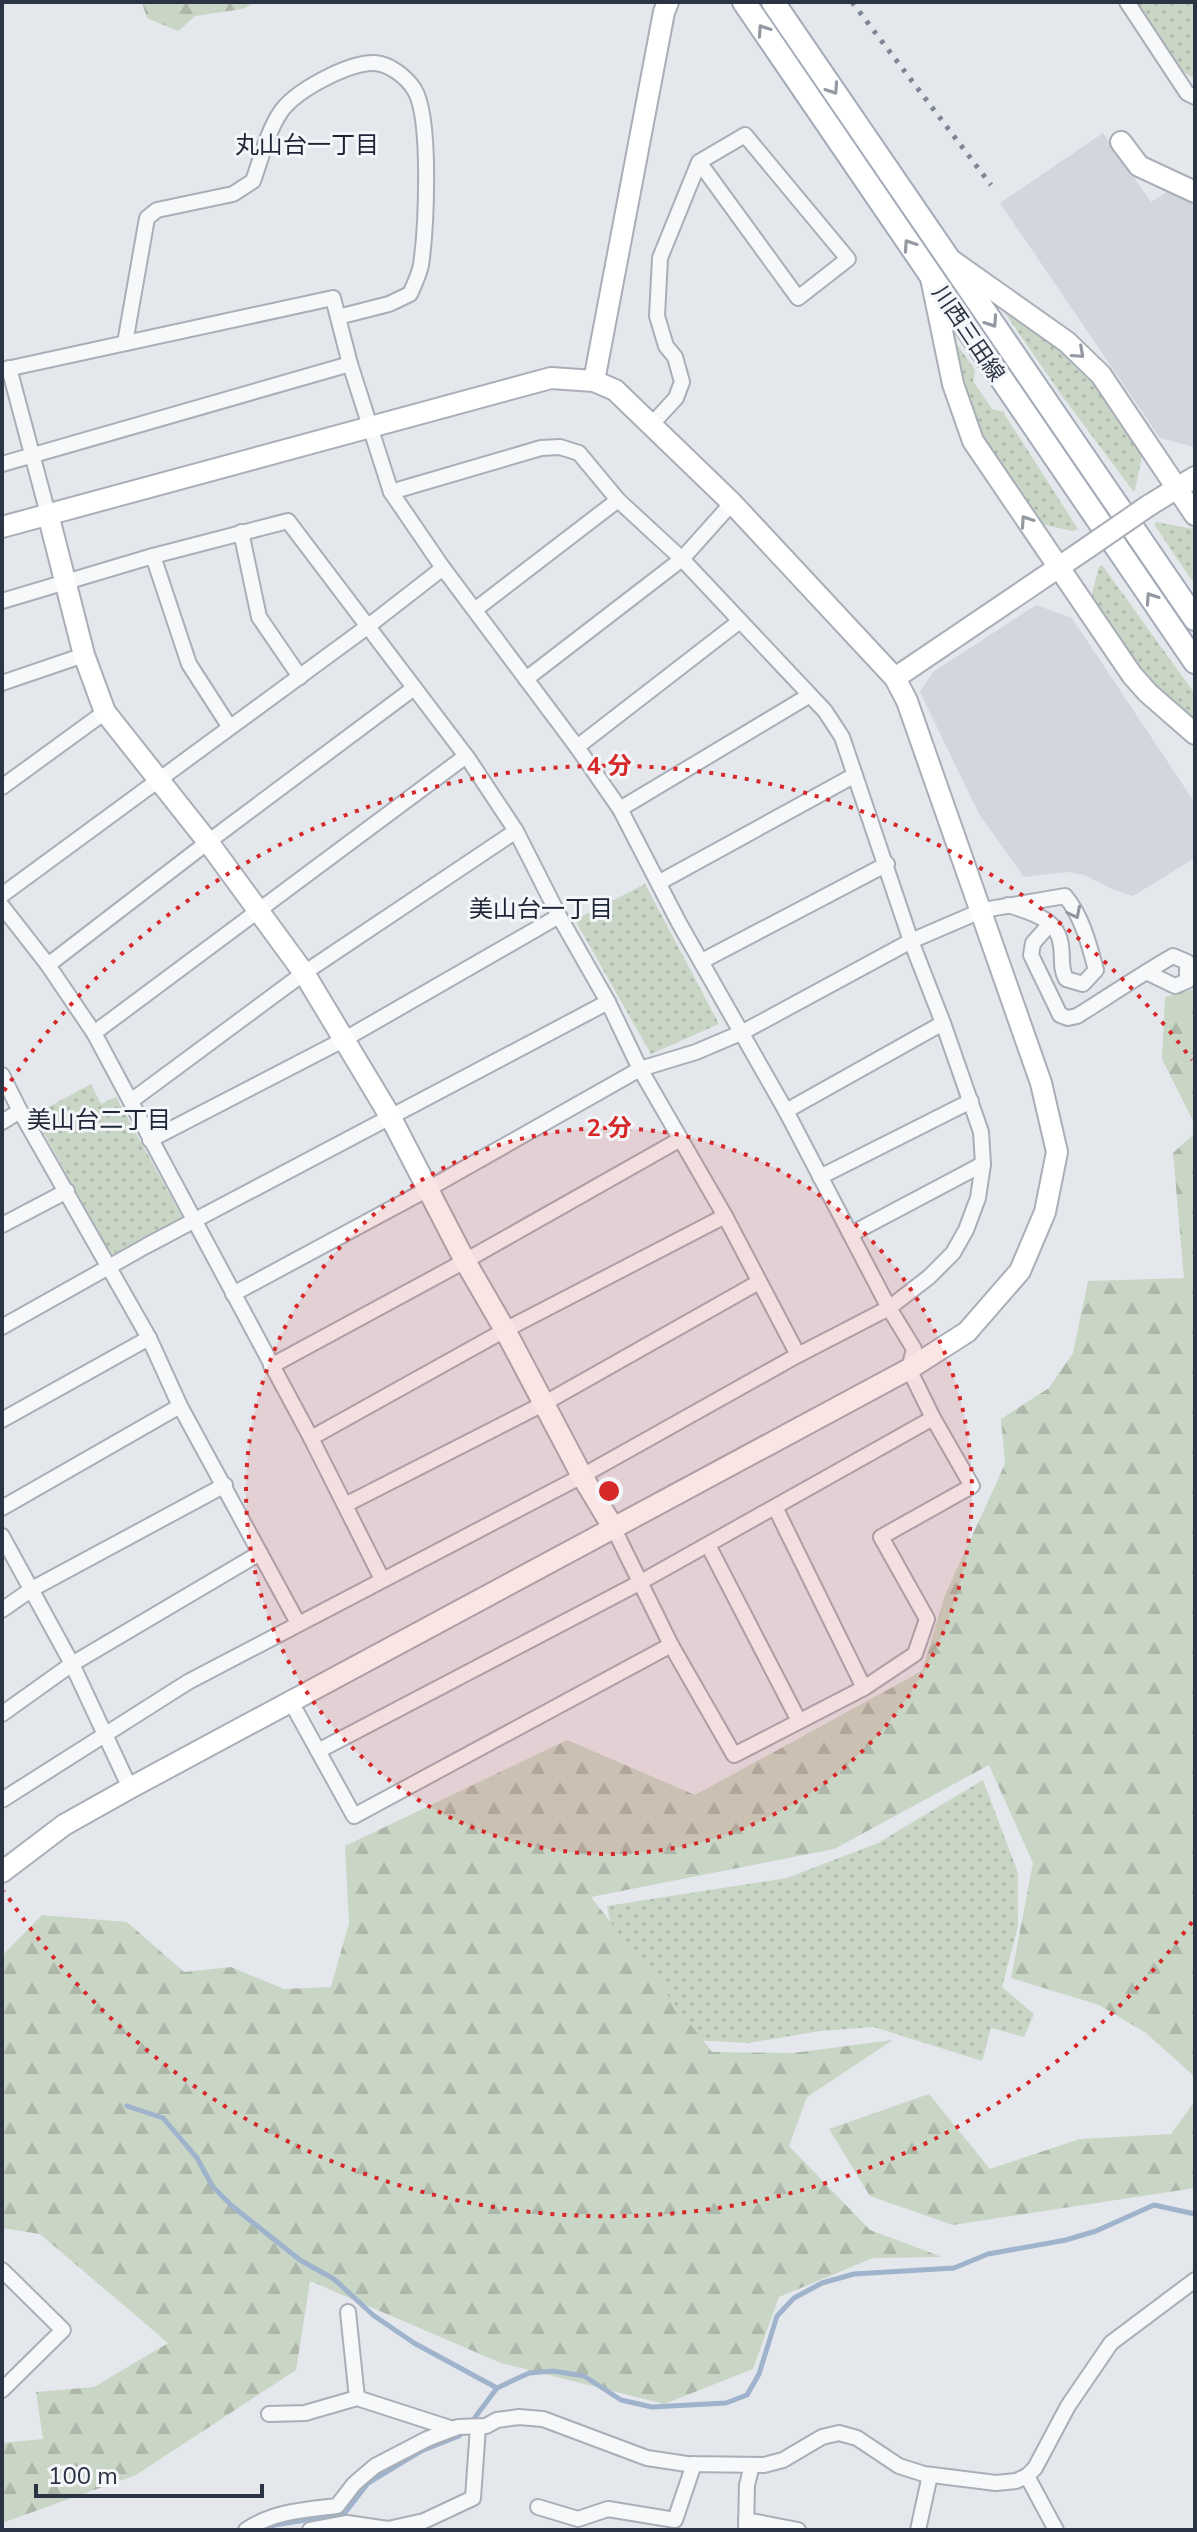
<svg xmlns="http://www.w3.org/2000/svg" width="1197" height="2532" viewBox="0 0 1197 2532" font-family="'Nunito Sans','Noto Sans JP',sans-serif">
<style>
.built{fill:#d2d6de}
.grass{fill:url(#grass-dots)}
.forest{fill:url(#forest-firs)}
.lines{fill:none;stroke-linecap:round;stroke-linejoin:round}
.stream{stroke:#9fb4cc;stroke-width:5}
.street-casing{stroke:#a9aeb7;stroke-width:18}
.secondary-casing{stroke:#a9aeb7;stroke-width:24}
.primary-casing{stroke:#a3abb8;stroke-width:26}
.street{stroke:#f7f8fa;stroke-width:14}
.secondary{stroke:#fff;stroke-width:20}
.primary{stroke:#fff;stroke-width:22}
.rail{stroke:#7d8696;stroke-width:5;stroke-dasharray:4 8;stroke-linecap:butt}
.secondary-bridge-casing{stroke:#a9aeb7;stroke-width:24;stroke-linecap:butt}
.secondary-bridge{stroke:#fff;stroke-width:20}
.oneway{stroke:#959aa2}
.oneway2{stroke:#9196a0}
.ring{fill:none;stroke:#d62828;stroke-width:4;stroke-dasharray:4 8}
.labels{text-anchor:middle;stroke-width:6;stroke-linejoin:round;paint-order:stroke}
.street-label{font-size:22px;fill:#2b3445;stroke:#f4f6f9}
.neighbourhood-label{font-size:24px;fill:#1d2536;stroke:#f4f6f9}
.centre{fill:#d62828;stroke:#f4f6f9;stroke-width:4}
.ring-label{font-size:24px;text-anchor:middle;font-weight:bold;fill:#d62828;stroke:#f4f6f9;stroke-width:6;stroke-linejoin:round;paint-order:stroke}
</style>
<defs>
<pattern id="grass-dots" width="8" height="8" patternUnits="userSpaceOnUse" patternTransform="scale(2)"><rect width="8" height="8" fill="#c9d6c5"/><path d="M2 2h.1M6 6h.1" fill="none" stroke="#adb8ab" stroke-width="1.8" stroke-linecap="round"/></pattern>
<pattern id="forest-firs" width="22" height="20" patternUnits="userSpaceOnUse" patternTransform="scale(2)"><rect width="22" height="20" fill="#c9d6c5"/><path d="M5 1l3.5 6h-7zM16 11l3.5 6h-7z" fill="#adb8ab"/></pattern>
</defs>
<rect width="100%" height="100%" fill="#e4e7ec"/>
<g class="built">
<polygon points="1103,133 1151,202 1168,191 1184,193 1195,209 1195,447 1160,438 1000,203"/>
<polygon points="1036,605 1072,618 1195,803 1195,858 1133,896 1112,889 1085,875 1068,872 1024,877 979,814 920,692 933,672"/>
</g>
<g class="grass">
<polygon points="1127,2 1195,2 1195,79 1171,64"/>
<polygon points="994,297 1080,364 1096,383 1143,451 1135,490 1133,491 1063,397"/>
<polygon points="947,330 975,370 973,381 992,409 1003,412 1078,529 1073,531 1036,523 988,451 972,414"/>
<polygon points="1156,522 1193,529 1195,531 1195,585 1154,524"/>
<polygon points="1102,565 1195,694 1195,723 1146,680 1090,601 1099,567"/>
<polygon points="645,884 719,1024 651,1054 575,920"/>
<polygon points="91,1084 101,1104 116,1097 182,1217 111,1255 34,1115"/>
<polygon points="983,1780 1018,1873 1018,1926 1002,1987 1034,2014 1024,2037 991,2028 982,2061 874,2027 820,2031 748,2043 634,2037 607,1906 787,1878 878,1843"/>
</g>
<g class="forest">
<polygon points="142,2 257,2 242,9 195,16 178,31 147,18"/>
<polygon points="1195,989 1195,1125 1162,1059 1165,997"/>
<polygon points="1195,1133 1195,2077 1146,2033 1099,2005 1011,1978 1033,1863 989,1765 834,1849 591,1897 712,2052 793,2053 893,2040 807,2097 789,2146 870,2230 942,2257 873,2258 779,2297 753,2369 664,2404 501,2363 310,2281 296,2370 136,2475 2,2523 2,2443 43,2439 36,2392 94,2387 168,2343 40,2234 2,2228 2,1956 42,1915 127,1922 184,1972 231,1967 284,1989 331,1987 349,1923 345,1846 567,1740 695,1795 922,1671 945,1595 1005,1464 1001,1419 1049,1388 1073,1353 1088,1281 1184,1278 1173,1153"/>
<polygon points="929,2094 990,2169 1080,2139 1171,2134 1195,2101 1195,2188 953,2225 870,2196 829,2129"/>
</g>
<g class="lines">
<g class="stream">
<polyline points="127,2106 163,2118 197,2158 213,2187 232,2206 300,2260 334,2279 373,2315 414,2343 497,2388"/>
<polyline points="470,2424 497,2388 529,2373 553,2371 584,2376 621,2400 652,2407 726,2403 747,2395 759,2374 777,2316 794,2298 822,2283 854,2274 954,2268 988,2254 1066,2240 1096,2231 1154,2205 1195,2214"/>
<polyline points="267,2530 274,2525 344,2514 368,2483 421,2451 459,2436 463,2431"/>
</g>
<g class="street-casing">
<g id="street">
<polyline points="1127,2 1187,93 1195,97"/>
<path d="M125,343l22,-125 10,-8 76,-16 20,-13c8,-22 14,-48 27,-68 14,-22 69,-51 95,-50 15,1 31,14 39,26 18,28 12,141 7,176 -2,10 -7,20 -11,29l-21,10 -51,13"/>
<polyline points="9,368 48,514"/>
<polyline points="2,370 333,298 350,364 391,492 443,568 577,747 620,809 679,923 786,1111 889,1308 914,1349 909,1369 933,1418 972,1486 881,1537 927,1619 915,1654 864,1688 734,1755 671,1645 614,1529"/>
<polyline points="651,425 676,398 682,382 675,357 666,346 657,316 660,258 699,162 745,135 848,259 798,298 699,162"/>
<polyline points="2,464 350,364"/>
<polyline points="241,532 259,617 300,677"/>
<polyline points="153,556 189,664 229,726"/>
<polyline points="2,601 153,556 288,521 469,760 516,831 559,916 608,1002"/>
<polyline points="476,609 618,500"/>
<polyline points="526,679 682,559 732,503"/>
<polyline points="2,683 84,655"/>
<polyline points="577,747 740,621"/>
<polyline points="2,787 105,712"/>
<polyline points="620,809 810,695"/>
<polyline points="660,882 855,775"/>
<polyline points="2,895 367,627 443,568"/>
<polyline points="2,906 48,965 94,1033 311,1438 382,1579"/>
<path d="M1050,924l-17,19 -2,12 29,60 8,3 9,-2c32,-20 63,-41 96,-60l14,6v19l-12,5 -29,-14"/>
<polyline points="702,961 887,864"/>
<polyline points="48,965 208,842 414,688"/>
<polyline points="94,1033 466,756"/>
<polyline points="2,1075 20,1111 149,1338 180,1406 298,1623"/>
<polyline points="131,1101 304,973 516,831"/>
<polyline points="786,1111 943,1023"/>
<polyline points="2,1122 20,1111"/>
<polyline points="150,1140 345,1039 559,916"/>
<polyline points="820,1177 971,1101"/>
<polyline points="2,1225 67,1191"/>
<polyline points="851,1234 983,1164"/>
<path d="M233,1294l195,-105 212,-120 56,-17 47,-20 168,-91 72,-31 82,-14c17,20 24,48 31,74l-13,14 -17,-5c-6,-11 -3,-21 -5,-33 -2,-27 -31,-34 -53,-41"/>
<polyline points="2,1327 146,1246 608,1002 640,1069 725,1216 798,1355"/>
<polyline points="271,1366 465,1261 679,1140"/>
<polyline points="2,1420 149,1338"/>
<polyline points="311,1438 505,1330 725,1216"/>
<polyline points="345,1505 543,1404 759,1282"/>
<polyline points="775,1507 864,1688"/>
<polyline points="2,1508 180,1406"/>
<polyline points="2,1536 72,1664 130,1788"/>
<polyline points="708,1545 799,1721"/>
<polyline points="2,1610 32,1589 225,1485"/>
<polyline points="291,1702 354,1816 671,1645"/>
<polyline points="2,1714 72,1664 260,1553"/>
<polyline points="318,1751 639,1583 933,1418"/>
<polyline points="2,1800 188,1682 582,1476 798,1355 889,1308 929,1277 953,1253 966,1230 978,1198 983,1164 981,1132 943,1023 911,941 842,737 825,711 682,559 618,500 579,453 560,447 541,448 391,492"/>
<polyline points="2,2270 63,2330 2,2390"/>
<polyline points="348,2312 357,2398"/>
<polyline points="269,2414 305,2413 357,2398 453,2429"/>
<polyline points="1027,2476 1056,2530"/>
<polyline points="538,2507 578,2519 608,2509 675,2520 694,2464"/>
<polyline points="746,2520 798,2530"/>
<path d="M246,2530c28,-19 59,-20 91,-24l17,-22 21,-18 52,-27 31,-12 28,-1 11,-6 22,-3 24,2 104,39 40,6 77,1 19,-5 39,-23 17,-4 18,5 42,28 25,8 72,9 20,-2 11,-5 8,-8 33,-62 43,-63 84,-63"/>
<polyline points="310,2530 347,2523 388,2529 424,2521 473,2498 478,2427"/>
<polyline points="746,2530 747,2485 752,2465"/>
<polyline points="918,2530 930,2475"/>
</g>
</g>
<g class="secondary-casing">
<g id="secondary">
<polyline points="1121,142 1139,166 1195,192"/>
<polyline points="951,260 1067,342 1101,375 1195,515"/>
<polyline points="931,278 953,384 973,441 1132,675 1148,693 1195,734"/>
<polyline points="594,381 664,12 668,2"/>
<polyline points="1148,506 1195,477"/>
<polyline points="48,514 84,655 105,712 208,842 304,973 390,1116 465,1261 505,1330 582,1476 614,1529"/>
<polyline points="2,527 551,378 594,381 615,390 732,503 895,678 907,701 1041,1083 1057,1152 1045,1212 1020,1271 967,1332 909,1369 130,1788 64,1825 2,1872"/>
<polyline points="895,678 1087,548"/>
</g>
</g>
<g class="primary-casing">
<g id="primary">
<polyline points="744,2 1195,662"/>
<polyline points="773,2 1195,619"/>
</g>
</g>
<use href="#street" class="street"/>
<use href="#secondary" class="secondary"/>
<use href="#primary" class="primary"/>
<polyline class="rail" points="852,2 991,185"/>
<g class="secondary-bridge-casing">
<polyline id="secondary-bridge" points="1087,548 1148,506"/>
</g>
<use href="#secondary-bridge" class="secondary-bridge"/>
</g>
<defs><path id="oneway-chevron" d="M-2-3.5L2.5 0L-2 3.5" fill="none" stroke-width="1.6" stroke-linecap="round" stroke-linejoin="round" transform="scale(2)"/></defs>
<g class="oneway">
<use href="#oneway-chevron" transform="translate(763 30) rotate(-124)"/>
<use href="#oneway-chevron" transform="translate(833 89) rotate(56)"/>
<use href="#oneway-chevron" transform="translate(909 245) rotate(-124)"/>
<use href="#oneway-chevron" transform="translate(992 322) rotate(56)"/>
<use href="#oneway-chevron" transform="translate(1079 353) rotate(42)"/>
<use href="#oneway-chevron" transform="translate(1026 521) rotate(-124)"/>
<use href="#oneway-chevron" transform="translate(1151 598) rotate(-124)"/>
</g>
<use class="oneway2" href="#oneway-chevron" transform="translate(1075 913) rotate(63)"/>
<circle cx="609" cy="1491" r="363" fill="#d62828" fill-opacity=".12"/>
<g class="ring">
<circle cx="609" cy="1491" r="363"/>
<path d="M1192 1922A725 725 0 0 1 4 1891M4 1091A725 725 0 0 1 1192 1060"/>
</g>
<g class="labels">
<g class="street-label">
<text transform="translate(969 333) rotate(56)" y="8">川西三田線</text>
</g>
<g class="neighbourhood-label">
<text x="307" y="153">丸山台一丁目</text>
<text x="541" y="917">美山台一丁目</text>
<text x="99" y="1128">美山台二丁目</text>
</g>
</g>
<circle cx="609" cy="1491" r="12" class="centre"/>
<g class="ring-label">
<text x="609" y="774">4 分</text>
<text x="609" y="1136">2 分</text>
</g>
<rect width="1197" height="2532" fill="none" stroke="#2b3445" stroke-width="8"/>
<path d="M36 2484v12h226v-12" fill="none" stroke="#2b3445" stroke-width="4"/>
<text x="48" y="2484" font-size="24" fill="#2b3445" stroke="#f4f6f9" stroke-width="6" paint-order="stroke">100 m</text>
</svg>
